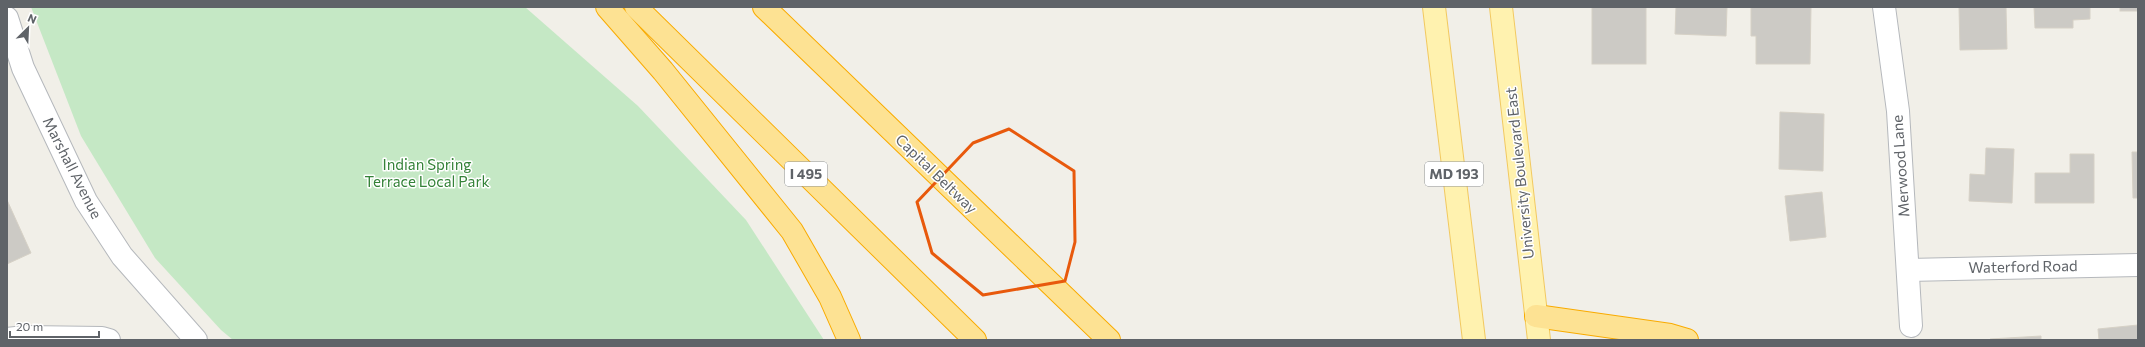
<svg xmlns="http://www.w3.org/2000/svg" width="2145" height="347" viewBox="0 0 2145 347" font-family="Commissioner,sans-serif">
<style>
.green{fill:#c5e8c5}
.building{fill:#cccac5;stroke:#d6d1c6}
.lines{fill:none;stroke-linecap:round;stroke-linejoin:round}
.minor-casing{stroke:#b5b8bc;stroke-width:24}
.primary-casing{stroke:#f2c960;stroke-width:24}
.motorway-casing{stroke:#f9ab00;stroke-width:24}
.minor{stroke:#fff;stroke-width:22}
.primary{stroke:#fff2af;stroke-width:22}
.motorway{stroke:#fde293;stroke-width:22}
.marked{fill:none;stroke:#e8590c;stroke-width:3;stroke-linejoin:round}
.labels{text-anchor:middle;stroke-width:3;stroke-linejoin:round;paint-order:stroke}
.shield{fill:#fff;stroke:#8f9295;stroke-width:1}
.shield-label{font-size:14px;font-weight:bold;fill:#5f6368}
.park-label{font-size:15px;fill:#348238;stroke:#fff}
.street-label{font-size:15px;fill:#5f6368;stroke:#fff}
</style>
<rect width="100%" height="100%" fill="#f1efe8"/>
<polygon class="green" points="31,7 525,7 638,106 746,220 824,340 233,340 221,330 155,258 81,136"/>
<g class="building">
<rect x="1592" y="7" width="54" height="57"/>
<polygon points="1676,7 1727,7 1726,36 1675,34"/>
<polygon points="1751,7 1811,7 1810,64 1756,64 1756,36 1751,36"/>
<polygon points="1959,7 2006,7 2007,49 1960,50"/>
<polygon points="2034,7 2090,7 2090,19 2073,20 2073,28 2035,28"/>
<rect x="2120" y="7" width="18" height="4"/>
<polygon points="1780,112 1824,114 1823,171 1779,169"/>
<polygon points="1986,148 2014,149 2012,203 1969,201 1970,174 1985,175"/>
<polygon points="2132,152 2138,152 2138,198 2133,198"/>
<polygon points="2070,154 2094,154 2094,203 2035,203 2035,173 2070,173"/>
<polygon points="1822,192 1826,237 1790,241 1785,196"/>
<polygon points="7,200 31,253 7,264"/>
<polygon points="2138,325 2138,340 2099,340 2098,329"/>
<polygon points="2041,336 2041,340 1990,340 1990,339"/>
</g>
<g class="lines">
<g class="minor-casing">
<g id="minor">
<polyline points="1884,7 1898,111 1911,326"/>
<polyline points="7,18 23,68 86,201 122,256 196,340"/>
<polyline points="1908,270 2138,265"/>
<polyline points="7,339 25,337 102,338 109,340"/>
</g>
</g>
<g class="primary-casing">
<g id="primary">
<polyline points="1434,7 1474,340"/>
<polyline points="1501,7 1539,340"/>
</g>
</g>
<g class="motorway-casing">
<g id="motorway">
<polyline points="607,7 663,71 792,231 830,297 849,340"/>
<polyline points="636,7 975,340"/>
<polyline points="764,7 1109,340"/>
<polyline points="1536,316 1670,335 1687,340"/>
</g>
</g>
<use href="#minor" class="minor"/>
<use href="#primary" class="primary"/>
<use href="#motorway" class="motorway"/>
</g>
<path class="marked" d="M1009,129l65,42 1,71 -10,39 -82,14 -51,-42 -15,-51 56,-59z"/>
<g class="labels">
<g class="shield">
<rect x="785" y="162" width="42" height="24" rx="3"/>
<rect x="1425" y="162" width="58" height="24" rx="3"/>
</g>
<g class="shield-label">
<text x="806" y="179">I 495</text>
<text x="1454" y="179">MD 193</text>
</g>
<g class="park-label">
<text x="427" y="170">Indian Spring<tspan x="427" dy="17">Terrace Local Park</tspan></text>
</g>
<g class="street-label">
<text transform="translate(1901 166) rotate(-94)" y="5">Merwood Lane</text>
<text transform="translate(72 168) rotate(63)" y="5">Marshall Avenue</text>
<text transform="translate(1520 173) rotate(-96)" y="5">University Boulevard East</text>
<text transform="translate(936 174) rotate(44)" y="5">Capital Beltway</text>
<text transform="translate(2023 267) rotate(-1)" y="5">Waterford Road</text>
</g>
</g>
<rect width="2145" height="347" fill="none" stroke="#5f6368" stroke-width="16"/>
<g transform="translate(28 28) rotate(24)" stroke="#ffffff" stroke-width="3" paint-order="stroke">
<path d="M0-3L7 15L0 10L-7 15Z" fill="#5f6368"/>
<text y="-6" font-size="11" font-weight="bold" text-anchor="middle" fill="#5f6368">N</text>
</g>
<path d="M10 331v6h89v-6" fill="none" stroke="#5f6368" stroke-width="2"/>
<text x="16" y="331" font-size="12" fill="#5f6368" stroke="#ffffff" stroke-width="3" paint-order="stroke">20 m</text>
</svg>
